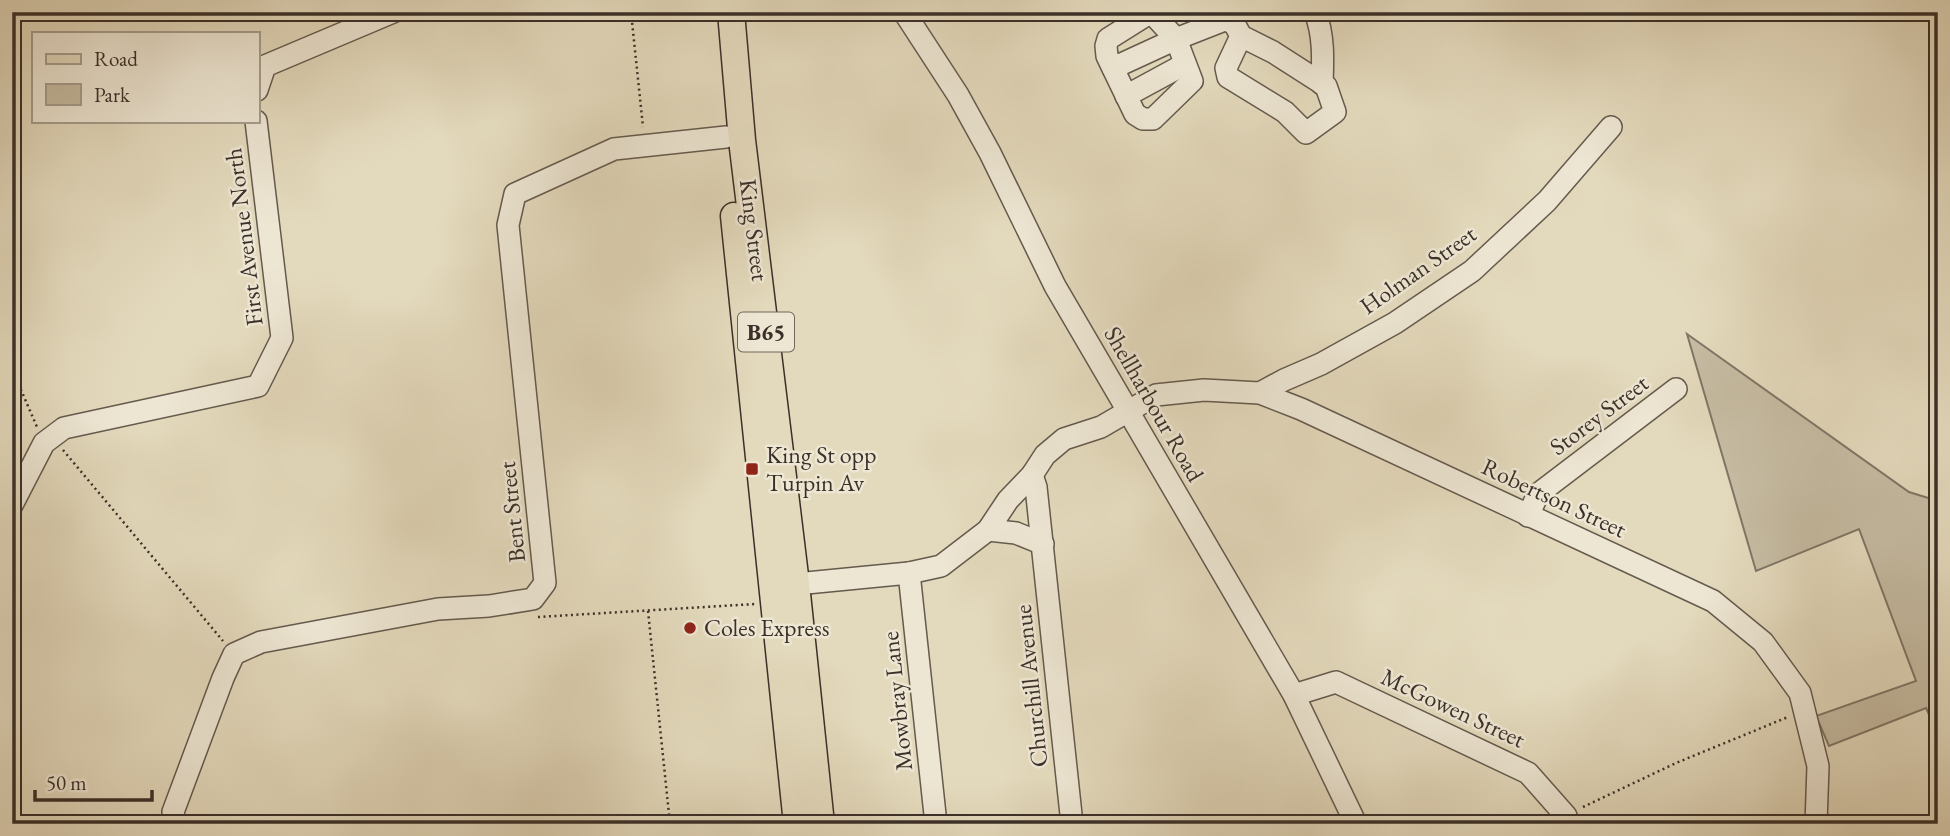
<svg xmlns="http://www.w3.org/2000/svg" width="1950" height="836" viewBox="0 0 1950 836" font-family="'EB Garamond',serif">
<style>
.green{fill:#c6bca3;stroke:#807666;stroke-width:2}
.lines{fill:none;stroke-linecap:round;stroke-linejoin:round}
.minor-casing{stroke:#655a4e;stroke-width:24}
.major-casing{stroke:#3b3029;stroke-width:29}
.path{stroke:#3b3029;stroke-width:2.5;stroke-dasharray:2 3.5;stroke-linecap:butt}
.minor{stroke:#ede6d3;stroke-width:21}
.major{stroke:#e3d9bc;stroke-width:26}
.poi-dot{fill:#8f2418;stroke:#ede6d3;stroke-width:2.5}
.labels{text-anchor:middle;stroke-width:5;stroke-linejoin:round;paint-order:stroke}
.shield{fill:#ede6d3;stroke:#70675c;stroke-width:2}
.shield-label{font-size:23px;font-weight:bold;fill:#3b3029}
.street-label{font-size:24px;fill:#3b3029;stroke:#ede6d3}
.poi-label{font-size:24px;fill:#3b3029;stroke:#ede6d3;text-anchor:start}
</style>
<rect width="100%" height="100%" fill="#e3d9bc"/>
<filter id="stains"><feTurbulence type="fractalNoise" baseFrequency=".00286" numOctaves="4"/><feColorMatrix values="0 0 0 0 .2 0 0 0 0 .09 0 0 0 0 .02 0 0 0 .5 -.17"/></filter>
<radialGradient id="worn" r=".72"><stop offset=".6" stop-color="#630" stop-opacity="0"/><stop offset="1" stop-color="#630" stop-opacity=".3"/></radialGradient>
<polygon class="green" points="1687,334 1909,492 1938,501 1938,734 1926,708 1829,746 1816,716 1916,681 1859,529 1756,571"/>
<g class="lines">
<g class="minor-casing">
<g id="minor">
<polyline points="904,12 958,95 990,153 1055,286 1294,695 1356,824"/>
<polygon points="1151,12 1176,39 1192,81 1153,119 1143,119 1135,114 1107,56 1106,46 1108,39"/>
<path d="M1315,12c9,23 8,47 7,72"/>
<polyline points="1227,19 1235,25 1241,36 1273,52 1326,86 1335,112 1306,133 1285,112 1228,77 1226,68 1241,36"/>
<polyline points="1113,68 1176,39 1227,19 1223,12"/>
<polyline points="257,90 265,66 393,12"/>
<polyline points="1126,96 1185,64"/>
<polyline points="1260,393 1284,380 1321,364 1395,323 1472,271 1547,201 1611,127"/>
<polyline points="1032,475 1036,487 1072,824"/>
<polyline points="12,505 44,443 64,428 258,386 282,338 256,121"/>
<polyline points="1528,516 1538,494 1676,389"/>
<polyline points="988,530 1016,533 1043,544"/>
<polyline points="909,573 936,824"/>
<polyline points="787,597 796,584 909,573 941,566 988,530 1008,500 1032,475 1045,455 1064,439 1101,427 1156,395 1204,390 1260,393 1301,409 1713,601 1763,642 1800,693 1818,766 1816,824"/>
<polyline points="1294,695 1336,682 1528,773 1566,816 1568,824"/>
<polyline points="175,824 173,812 223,678 234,654 261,642 438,609 489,606 533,599 545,583 508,225 515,194 614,149 726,137"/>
</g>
</g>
<g class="major-casing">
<g id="major">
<polyline points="731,12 742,140 796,584 821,824"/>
<polyline points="734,216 797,824"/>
</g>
</g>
<g class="path">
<polyline points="631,12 643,127"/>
<polyline points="12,369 37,427"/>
<polyline points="63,450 223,641"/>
<polyline points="648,611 670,824"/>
<polyline points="538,617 755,604"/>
<polyline points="1583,807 1676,763 1788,717"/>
</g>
<use href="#minor" class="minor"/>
<use href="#major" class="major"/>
</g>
<g class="poi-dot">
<rect x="745" y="462" width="14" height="14" rx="3.5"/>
<circle cx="690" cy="628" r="7"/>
</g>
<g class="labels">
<rect class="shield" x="738" y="312.5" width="56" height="39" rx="5"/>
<g class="shield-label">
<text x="766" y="340">B65</text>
</g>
<g class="street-label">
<text transform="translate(754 230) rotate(83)" y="8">King Street</text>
<text transform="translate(244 237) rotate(-97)" y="8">First Avenue North</text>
<text transform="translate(1418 270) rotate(-35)" y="8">Holman Street</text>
<text transform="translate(1154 404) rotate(60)" y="8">Shellharbour Road</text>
<text transform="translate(1599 415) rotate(-37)" y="8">Storey Street</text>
<text transform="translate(1554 498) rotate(25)" y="8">Robertson Street</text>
<text transform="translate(512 512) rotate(-96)" y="8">Bent Street</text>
<text transform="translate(1031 686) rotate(-96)" y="8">Churchill Avenue</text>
<text transform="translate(897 701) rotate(-96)" y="8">Mowbray Lane</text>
<text transform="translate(1453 708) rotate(25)" y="8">McGowen Street</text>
</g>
<g class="poi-label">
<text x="766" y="463">King St opp<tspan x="766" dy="28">Turpin Av</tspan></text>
<text x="704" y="636">Coles Express</text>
</g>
</g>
<rect width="1950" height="836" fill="none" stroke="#e3d9bc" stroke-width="42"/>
<rect x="14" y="14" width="1922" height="808" fill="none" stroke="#3b3029" stroke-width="3.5"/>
<rect x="21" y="21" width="1908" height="794" fill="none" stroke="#3b3029" stroke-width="2"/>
<rect x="32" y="32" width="228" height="91" fill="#ede6d3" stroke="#a69d8f" stroke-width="2"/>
<rect x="46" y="54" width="35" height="10" fill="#e3d9bc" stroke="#a69d8f" stroke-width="2"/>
<text x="94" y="66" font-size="21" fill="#3b3029">Road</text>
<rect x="46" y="84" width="35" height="21" fill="#c6bca3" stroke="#a69d8f" stroke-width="2"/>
<text x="94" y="102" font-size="21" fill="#3b3029">Park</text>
<path d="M35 790v10h117v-10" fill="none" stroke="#3b3029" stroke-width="3.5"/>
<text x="46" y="790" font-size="21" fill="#3b3029" stroke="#ede6d3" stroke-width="5" paint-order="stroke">50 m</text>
<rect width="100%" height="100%" filter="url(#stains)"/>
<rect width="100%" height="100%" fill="url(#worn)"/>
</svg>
